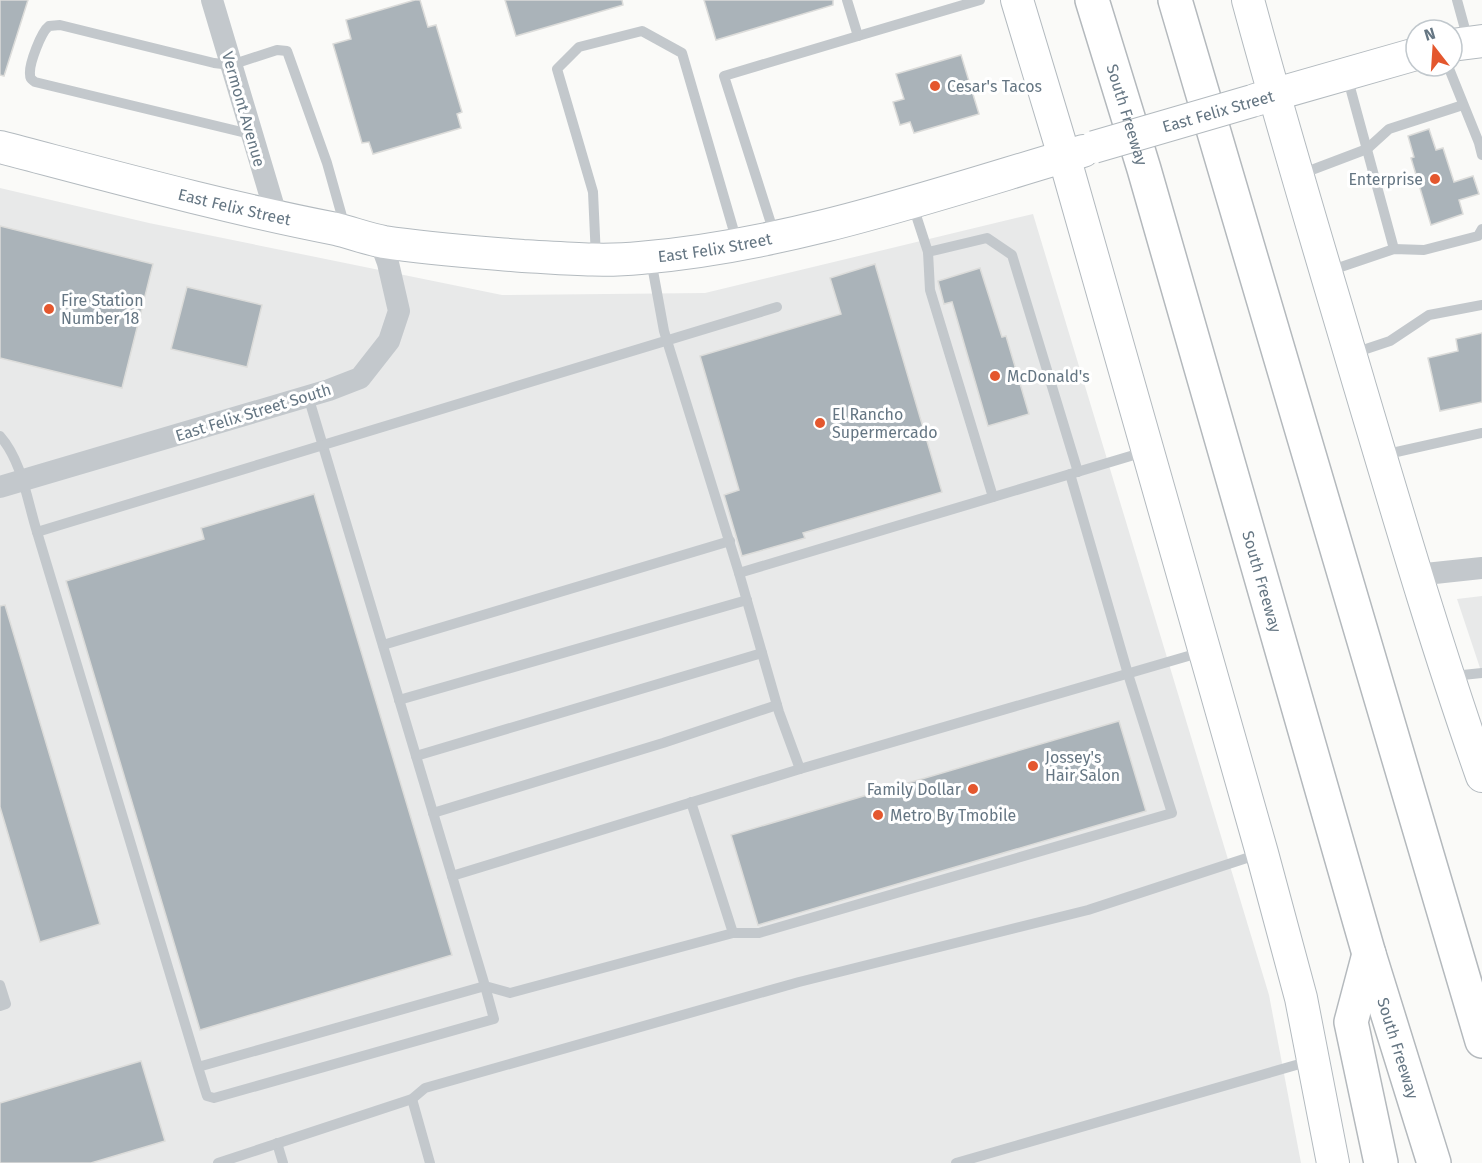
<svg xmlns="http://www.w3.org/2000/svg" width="1482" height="1163" viewBox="0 0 1482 1163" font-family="'Fira Sans',sans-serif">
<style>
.built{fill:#e8e9e9}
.building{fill:#aab3b9;stroke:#dcdcda;stroke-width:1.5}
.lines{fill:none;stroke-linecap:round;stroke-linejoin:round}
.secondary-casing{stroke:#b3babf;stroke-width:34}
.highway-casing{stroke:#b4b9bd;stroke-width:36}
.lane{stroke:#c3c8cc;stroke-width:10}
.street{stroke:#c3c8cc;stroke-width:22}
.secondary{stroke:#fff;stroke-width:32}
.highway{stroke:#fff;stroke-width:33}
.secondary-bridge-casing{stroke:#b3babf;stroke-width:34;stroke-linecap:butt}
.secondary-bridge{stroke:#fff;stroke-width:32}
.poi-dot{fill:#e4572e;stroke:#fff;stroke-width:2}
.labels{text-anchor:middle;stroke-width:6;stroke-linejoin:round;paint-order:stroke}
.poi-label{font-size:16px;fill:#657683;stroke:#fff;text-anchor:start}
.street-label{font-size:16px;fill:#657683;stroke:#fff}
</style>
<rect width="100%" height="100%" fill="#fafaf8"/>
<g class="built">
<polygon points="0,188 149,223 502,295 705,293 1033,214 1269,995 1301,1163 0,1163"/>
<polygon points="1482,596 1482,674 1457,599"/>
</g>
<g class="building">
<polygon points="0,0 28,0 4,76 0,75"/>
<polygon points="415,0 420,0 428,27 436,25 462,112 457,114 461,128 373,154 369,142 362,143 333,44 351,39 346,20"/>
<polygon points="505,0 622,0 623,5 516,36"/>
<polygon points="704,0 833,0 833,5 716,40"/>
<polygon points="961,55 979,114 914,133 910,122 900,125 893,102 904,99 896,74"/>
<polygon points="1429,129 1436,150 1443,148 1454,182 1473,176 1479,194 1459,200 1463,214 1431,225 1411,158 1414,157 1408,136"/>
<polygon points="0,226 153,264 122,388 0,358"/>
<polygon points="875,264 942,492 803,533 805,538 742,556 724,495 739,490 700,356 841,314 830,278"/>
<polygon points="980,268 1002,337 1006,336 1029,414 988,426 952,302 944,304 938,281"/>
<polygon points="187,287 262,305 247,367 171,349"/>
<polygon points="1482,333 1482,402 1440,411 1428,358 1458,351 1456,339"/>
<polygon points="314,494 452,955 200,1030 66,581 204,539 201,528"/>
<polygon points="5,605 100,924 40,942 0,807 0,606"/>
<polygon points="1119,721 1146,811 758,925 731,835"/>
<polygon points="141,1061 165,1141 91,1163 0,1163 0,1103"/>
</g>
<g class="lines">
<g class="secondary-casing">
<g id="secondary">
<polyline points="1017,0 1064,156 1262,853 1301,998 1333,1163"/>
<path d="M1248,0c35,130 74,258 112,387 39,131 77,261 122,389"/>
<polyline points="1452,45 1482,41"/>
<polyline points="1255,100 1416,54"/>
<path id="s1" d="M0,147c111,29 223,60 336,82 16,4 32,10 48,13 46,7 92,10 139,14 38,2 78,6 117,2 152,-13 297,-64 443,-107"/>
</g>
</g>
<g class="highway-casing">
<g id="highway">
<path id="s2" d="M1092,0l52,169 225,785 65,209"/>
<polyline points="1175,0 1482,1041"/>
<polyline points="1369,954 1351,1022 1381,1163"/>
</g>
</g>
<g class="lane">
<polyline points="1457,0 1468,40"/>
<polyline points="858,36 980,0"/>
<polyline points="1448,66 1479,143 1482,155"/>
<polyline points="1347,76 1394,249"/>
<path d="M250,134l-215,-52c-4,-3 -5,-3 -5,-8 -1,-10 11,-42 19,-48l11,-1 154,38 17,2 46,-15 10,1 40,112 18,64"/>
<polyline points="1301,174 1367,149 1389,129 1463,105"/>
<polyline points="913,206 928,252 930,290 993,497"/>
<polyline points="774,233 724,76 858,36 847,0"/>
<polyline points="928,252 987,238 1012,255 1078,472"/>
<polyline points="596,258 593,192 557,69 579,47 642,31 682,53 737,242"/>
<polyline points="651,260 664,331 739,573 779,712 800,769 1202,652"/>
<polyline points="1329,271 1394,249 1424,250 1478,236 1482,229"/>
<polyline points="1354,353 1390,341 1429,315 1482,305"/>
<polyline points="308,396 485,986 510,993 733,933 691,802"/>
<path d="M0,436c22,25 27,64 37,96l161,535 9,29 7,2 280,-79 -9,-33 -287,81"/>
<polyline points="1383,455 1482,433"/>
<polyline points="37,532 777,307"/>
<polyline points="739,573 1144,452"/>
<polyline points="383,645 730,541"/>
<polyline points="1453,676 1482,673"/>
<polyline points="399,700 747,600"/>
<polyline points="416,756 762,653"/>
<polyline points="433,813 663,743 777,705"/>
<polyline points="452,876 800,769"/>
<polyline points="733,933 759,933 1172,813 1128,674 1070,474"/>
<polyline points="0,985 6,1004 0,1006"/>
<polyline points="412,1099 430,1163"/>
<polyline points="277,1143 283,1163"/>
<polyline points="218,1163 412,1099 425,1088 799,982 1088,910 1259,854"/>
<polyline points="956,1163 1310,1061"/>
</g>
<g class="street">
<polyline points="212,0 277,218"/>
<polyline points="0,487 329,390 360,378 389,341 399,311 388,263 380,241"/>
<polyline points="1416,575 1482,568"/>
</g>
<use href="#secondary" class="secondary"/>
<use href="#highway" class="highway"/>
<g class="secondary-bridge-casing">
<polyline id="secondary-bridge" points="1094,147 1252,101"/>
</g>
<use href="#secondary-bridge" class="secondary-bridge"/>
</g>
<g class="poi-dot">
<circle cx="935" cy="86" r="6"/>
<circle cx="1435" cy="179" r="6"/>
<circle cx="49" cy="309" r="6"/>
<circle cx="995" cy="376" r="6"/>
<circle cx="820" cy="423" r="6"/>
<circle cx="1033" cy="766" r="6"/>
<circle cx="973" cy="789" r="6"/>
<circle cx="878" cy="815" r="6"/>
</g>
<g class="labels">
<g class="poi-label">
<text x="947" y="92">Cesar's Tacos</text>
<text x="1423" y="185" text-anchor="end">Enterprise</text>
<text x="61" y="306">Fire Station<tspan x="61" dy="18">Number 18</tspan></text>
<text x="1007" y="382">McDonald's</text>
<text x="832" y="420">El Rancho<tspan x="832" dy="18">Supermercado</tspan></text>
<text x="1045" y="763">Jossey's<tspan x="1045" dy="18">Hair Salon</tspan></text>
<text x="961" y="795" text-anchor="end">Family Dollar</text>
<text x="890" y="821">Metro By Tmobile</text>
</g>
<g class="street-label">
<text transform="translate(244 109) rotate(74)" y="6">Vermont Avenue</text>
<text transform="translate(1218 111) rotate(-16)" y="6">East Felix Street</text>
<text dy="6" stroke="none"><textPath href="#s2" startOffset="120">South Freeway</textPath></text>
<text dy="6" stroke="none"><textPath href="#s1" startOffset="242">East Felix Street</textPath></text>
<text dy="6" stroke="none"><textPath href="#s1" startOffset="728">East Felix Street</textPath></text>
<text transform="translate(253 412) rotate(-17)" y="6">East Felix Street South</text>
<text dy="6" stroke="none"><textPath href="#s2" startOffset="606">South Freeway</textPath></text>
<text dy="6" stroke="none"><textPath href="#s2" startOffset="1092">South Freeway</textPath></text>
</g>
</g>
<g transform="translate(1434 48) rotate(343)"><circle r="28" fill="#ffffff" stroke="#c1c8cd" stroke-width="1.5"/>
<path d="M0-4.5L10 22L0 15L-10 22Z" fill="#e4572e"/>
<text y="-9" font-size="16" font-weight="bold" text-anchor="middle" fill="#657683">N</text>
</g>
</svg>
